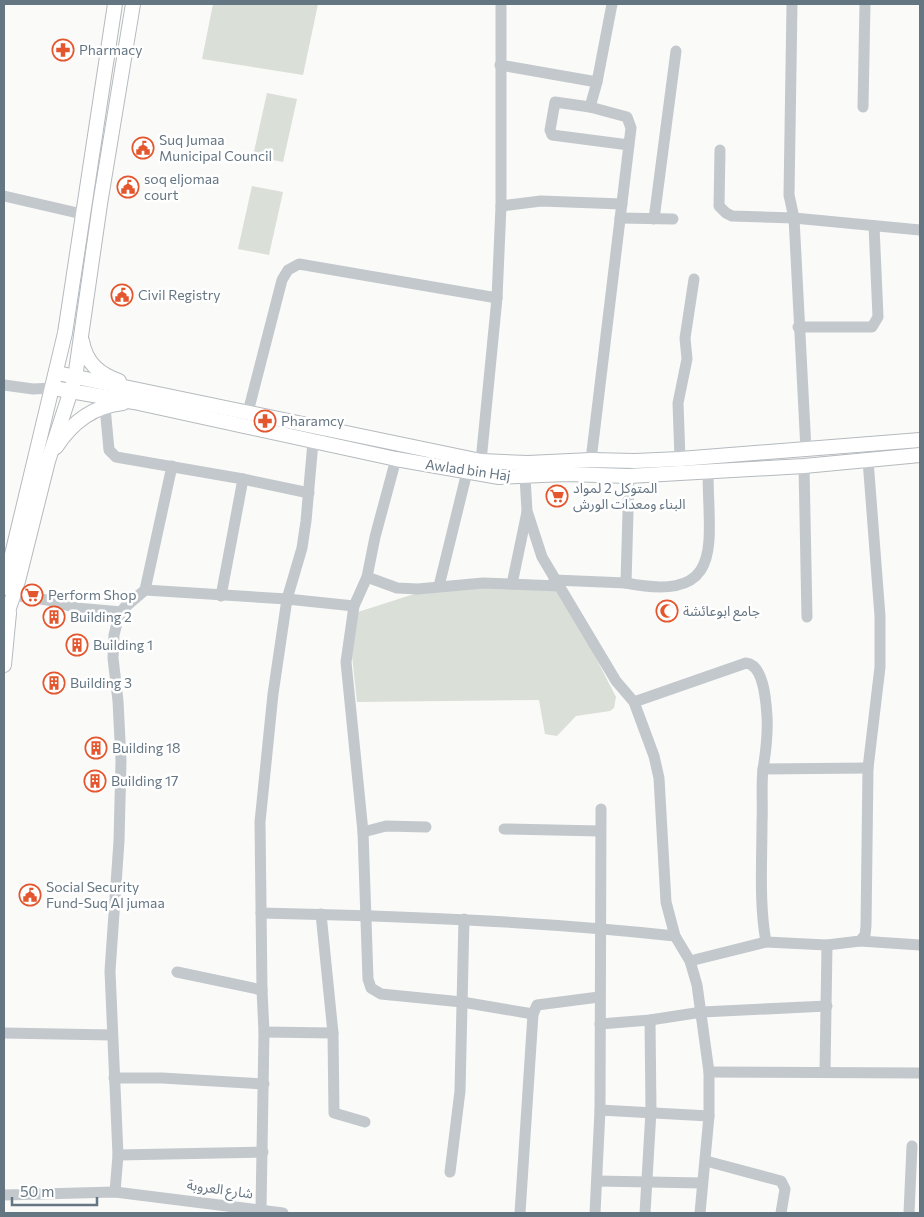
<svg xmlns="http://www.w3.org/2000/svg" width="924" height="1217" viewBox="0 0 924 1217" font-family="Commissioner,'Noto Sans Arabic',sans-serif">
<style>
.green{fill:#dadfd7}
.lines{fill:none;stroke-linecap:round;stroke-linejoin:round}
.major-casing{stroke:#b5babe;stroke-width:16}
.minor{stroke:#c3c8cc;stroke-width:11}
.major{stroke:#fff;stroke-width:14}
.labels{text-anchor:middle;stroke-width:5;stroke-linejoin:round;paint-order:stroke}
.poi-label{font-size:14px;fill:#657683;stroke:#fff;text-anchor:start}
.street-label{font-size:14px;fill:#657683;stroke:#fff}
</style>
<rect width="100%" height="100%" fill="#fafaf8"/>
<g class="green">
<polygon points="213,4 318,4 303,75 202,59"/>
<polygon points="267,93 297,99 283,162 253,156"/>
<polygon points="252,186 283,192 269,255 238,249"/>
<polygon points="439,586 559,586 616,697 614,708 610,711 576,716 557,736 545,734 539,700 357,702 352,656 358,612"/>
</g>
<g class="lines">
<g class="major-casing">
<g id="major">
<path d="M82,341c4,22 17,33 37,40"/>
<polyline points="57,373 481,461 528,463 591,460 635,461 680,459 920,440"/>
<polyline points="53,388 134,402 396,459 499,477 566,474 629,476 680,473 804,466 920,455"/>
<path d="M56,447c16,-25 37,-41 67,-44"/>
<polyline points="4,588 65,333 115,4"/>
<polyline points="4,623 18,581 48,461 75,378 100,204 133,4"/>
<polyline points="4,665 9,613"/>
</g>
</g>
<g class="minor">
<polyline points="792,4 789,195 794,218 806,450"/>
<polyline points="500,65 597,82 612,4"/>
<polyline points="590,107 597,82"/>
<polyline points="863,107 865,4"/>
<polyline points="720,150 719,206 726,213 732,216 794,218 920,230"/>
<polyline points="4,196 82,214"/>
<polyline points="501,206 541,201 622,204"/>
<polyline points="620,218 673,219"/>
<polyline points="654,219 676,51"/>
<polyline points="798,327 872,327 878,317 874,226"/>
<polyline points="4,385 33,389 53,388"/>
<polyline points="105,407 109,450 116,457 243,479 309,493"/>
<polyline points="248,412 282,280 288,270 299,264 497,298"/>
<polyline points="396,459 375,537 367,577 354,606 346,662 363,832 368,979 371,988 381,994 462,1002 533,1014 537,1005 599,997"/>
<polyline points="680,459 678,403 687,359 685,338 694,279"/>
<polyline points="591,460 631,128 627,117 590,107 555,102 550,130 552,135 629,145"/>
<polyline points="481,461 497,298 501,206 501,4"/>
<polyline points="804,466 807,617"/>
<polyline points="527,467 525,477 527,511 542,557 616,681 634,702 654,756 659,778 666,902 675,936 690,961 697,985 709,1072 709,1116 700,1213"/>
<polyline points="367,577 397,588 418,589 483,583 559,586"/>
<polyline points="554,580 626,583 629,476"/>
<path d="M626,583c101,20 82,-39 82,-112"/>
<polyline points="512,584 527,512"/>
<polyline points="439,586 467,472"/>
<polyline points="145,590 287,599 354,606"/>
<polyline points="13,595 54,601 76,608 122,612"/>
<polyline points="221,596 243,479"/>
<path d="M634,702l112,-39c18,2 20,38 21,53 1,19 -1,35 -4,53 -2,18 0,36 -1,54 0,39 -3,80 4,119l61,3 33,-4 5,-6 1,-9 2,-158 12,-101v-51l-12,-156"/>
<polyline points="763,769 868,768"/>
<polyline points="504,829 600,831"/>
<polyline points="363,832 386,826 426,827"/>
<path d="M261,913c138,3 276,8 414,23"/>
<polyline points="860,941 920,945"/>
<polyline points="690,961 766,942"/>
<polyline points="177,972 262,990"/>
<polyline points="600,1024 650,1020 702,1012 827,1006"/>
<polyline points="264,1032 333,1033 321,914"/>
<polyline points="4,1033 112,1035"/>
<polyline points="333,1033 334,1113 365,1122"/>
<polyline points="709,1072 920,1073"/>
<polyline points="825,1072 827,945"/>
<polyline points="114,1078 162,1078 264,1084"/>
<polyline points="600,1110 709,1116"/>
<polyline points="118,1155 263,1152"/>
<polyline points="706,1161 781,1181 785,1189 781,1213"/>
<polyline points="450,1172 460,1091 464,919"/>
<polyline points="597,1181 702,1183"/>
<polyline points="115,1192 118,1155 110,971 119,841 121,761 118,701 113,658 114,635 118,619 124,608 145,590 172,466"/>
<polyline points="4,1195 115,1192 283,1213"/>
<polyline points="261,1209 264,1032 262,990 260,822 273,694 287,599 302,548 306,521 313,442"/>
<polyline points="520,1213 533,1014"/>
<polyline points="595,1213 600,1110 601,809"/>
<polyline points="645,1213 651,1111 650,1020"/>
<polyline points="909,1213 912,1146"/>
</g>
<use href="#major" class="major"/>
</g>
<defs>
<g id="pharmacy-ring" transform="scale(1.125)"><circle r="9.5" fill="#fff" stroke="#e4572e" stroke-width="1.5"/><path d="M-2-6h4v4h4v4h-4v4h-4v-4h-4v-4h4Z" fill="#e4572e"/></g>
<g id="civic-ring" transform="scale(1.125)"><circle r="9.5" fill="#fff" stroke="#e4572e" stroke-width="1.5"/><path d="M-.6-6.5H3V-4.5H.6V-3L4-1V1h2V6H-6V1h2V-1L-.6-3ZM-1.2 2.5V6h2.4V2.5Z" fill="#e4572e"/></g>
<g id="supermarket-ring" transform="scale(1.125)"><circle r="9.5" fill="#fff" stroke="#e4572e" stroke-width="1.5"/><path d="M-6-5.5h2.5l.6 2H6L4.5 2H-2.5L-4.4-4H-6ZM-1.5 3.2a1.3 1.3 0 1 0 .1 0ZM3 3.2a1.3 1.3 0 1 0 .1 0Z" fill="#e4572e"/></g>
<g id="mosque-ring" transform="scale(1.125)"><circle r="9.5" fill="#fff" stroke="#e4572e" stroke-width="1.5"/><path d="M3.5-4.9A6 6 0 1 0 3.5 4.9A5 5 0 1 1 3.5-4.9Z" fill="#e4572e"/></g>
<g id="building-ring" transform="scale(1.125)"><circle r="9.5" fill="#fff" stroke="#e4572e" stroke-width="1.5"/><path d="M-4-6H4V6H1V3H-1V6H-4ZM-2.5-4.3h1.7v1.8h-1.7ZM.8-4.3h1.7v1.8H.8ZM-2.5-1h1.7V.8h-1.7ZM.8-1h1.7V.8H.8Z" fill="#e4572e"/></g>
</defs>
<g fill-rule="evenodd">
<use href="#pharmacy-ring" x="63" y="50"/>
<use href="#civic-ring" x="143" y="148"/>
<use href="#civic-ring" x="128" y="187"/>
<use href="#civic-ring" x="122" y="295"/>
<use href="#pharmacy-ring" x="265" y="421"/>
<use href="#supermarket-ring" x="557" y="496"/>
<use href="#supermarket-ring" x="32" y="595"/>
<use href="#mosque-ring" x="667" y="611"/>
<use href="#building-ring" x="54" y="617"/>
<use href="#building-ring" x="77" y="645"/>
<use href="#building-ring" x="54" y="683"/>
<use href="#building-ring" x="96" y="748"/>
<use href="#building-ring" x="95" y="781"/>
<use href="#civic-ring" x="30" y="895"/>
</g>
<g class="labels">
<g class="poi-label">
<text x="79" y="55">Pharmacy</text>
<text x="159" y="145">Suq Jumaa<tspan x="159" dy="16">Municipal Council</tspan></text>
<text x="144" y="184">soq eljomaa<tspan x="144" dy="16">court</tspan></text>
<text x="138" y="300">Civil Registry</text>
<text x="281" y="426">Pharamcy</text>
<text x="573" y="493">المتوكل 2 لمواد<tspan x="573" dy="16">البناء ومعدات الورش</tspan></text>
<text x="48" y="600">Perform Shop</text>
<text x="683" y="616">جامع ابوعائشة</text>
<text x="70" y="622">Building 2</text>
<text x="93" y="650">Building 1</text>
<text x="70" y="688">Building 3</text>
<text x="112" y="753">Building 18</text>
<text x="111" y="786">Building 17</text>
<text x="46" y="892">Social Security<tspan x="46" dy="16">Fund-Suq Al jumaa</tspan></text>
</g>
<g class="street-label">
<text transform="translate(468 470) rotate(8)" y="5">Awlad bin Haj</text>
<text transform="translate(220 1189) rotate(8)" y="5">شارع العروبة</text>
</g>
</g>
<rect width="924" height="1217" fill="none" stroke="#657683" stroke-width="10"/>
<path d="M12 1197v8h85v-8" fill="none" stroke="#657683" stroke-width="2.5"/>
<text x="20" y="1197" font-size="15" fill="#657683" stroke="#ffffff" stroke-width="4" paint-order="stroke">50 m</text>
</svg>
